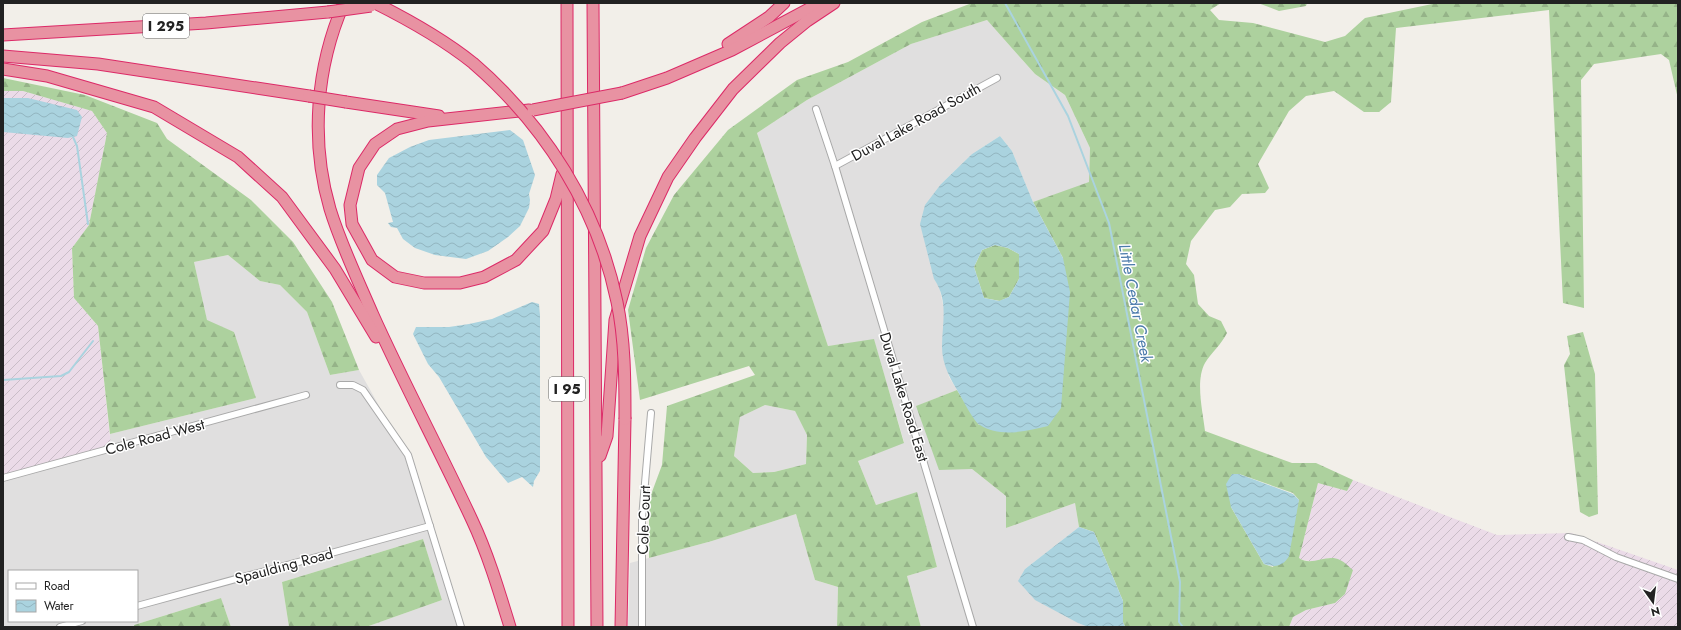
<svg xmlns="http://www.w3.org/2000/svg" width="1681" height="630" viewBox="0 0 1681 630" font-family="Jost,sans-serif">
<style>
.residential{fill:#e0dfdf;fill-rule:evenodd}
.industrial{fill:url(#industrial-furrows)}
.forest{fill:url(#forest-firs);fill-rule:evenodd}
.water{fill:url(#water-waves);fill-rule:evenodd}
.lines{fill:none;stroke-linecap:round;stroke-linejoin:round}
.stream{stroke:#aad3df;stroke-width:2}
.minor-casing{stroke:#a9a9a9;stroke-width:8}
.motorway-casing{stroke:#dc2a67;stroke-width:13}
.minor{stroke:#fff;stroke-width:6}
.motorway{stroke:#e892a2;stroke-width:11}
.motorway-bridge-casing{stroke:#dc2a67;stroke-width:13;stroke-linecap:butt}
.motorway-bridge{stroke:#e892a2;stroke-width:11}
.labels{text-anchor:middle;stroke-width:3;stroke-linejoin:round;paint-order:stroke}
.shield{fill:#fff;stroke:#646464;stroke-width:1}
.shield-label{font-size:14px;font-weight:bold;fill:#222}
.street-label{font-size:15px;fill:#222;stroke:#fff}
.water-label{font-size:16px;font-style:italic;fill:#4a7aab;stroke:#fff}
</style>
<defs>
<pattern id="industrial-furrows" width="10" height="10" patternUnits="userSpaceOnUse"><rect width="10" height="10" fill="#ebdbe8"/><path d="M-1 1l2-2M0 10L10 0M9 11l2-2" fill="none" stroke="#c9bcc7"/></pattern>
<pattern id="forest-firs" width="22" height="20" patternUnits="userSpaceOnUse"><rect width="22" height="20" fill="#add19e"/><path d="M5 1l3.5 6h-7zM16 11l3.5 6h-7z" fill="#95b388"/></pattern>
<pattern id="water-waves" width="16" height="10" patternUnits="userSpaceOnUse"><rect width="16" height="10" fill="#aad3df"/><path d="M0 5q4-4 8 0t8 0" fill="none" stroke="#92b5bf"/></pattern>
</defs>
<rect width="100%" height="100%" fill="#f2efe9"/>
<g class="residential">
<polygon points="987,20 1035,74 1065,95 1090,148 1089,183 1033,202 1012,151 1000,136 972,154 941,184 934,279 939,286 945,314 942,347 949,377 957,390 917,406 972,469 1006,496 1006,528 1075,503 1079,527 1025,569 1078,623 1088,627 921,627 907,576 937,567 916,493 876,505 858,461 904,442 874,340 828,346 757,133 807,100 911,44"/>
<path d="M228,255l32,26 20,4 27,27 23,63 29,-5 47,84 51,173h-91l76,-27 -19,-61 -141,43 7,45h-58l-10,-29 -87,27v2h-131v-152l107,-29v-12l146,-36 -22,-66 -27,-11 -13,-59zM9,571h128v50h-128z"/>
<polygon points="765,405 795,411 807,435 806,464 774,472 753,473 734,456 740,417"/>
<polygon points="796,514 815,580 838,587 837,627 628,627 630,563 712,541"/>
</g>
<g class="industrial">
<polygon points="3,91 23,91 92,111 107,133 89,225 72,248 74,298 98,326 111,446 3,475"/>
<polygon points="1353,480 1497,535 1571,533 1678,570 1678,627 1289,627 1293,617 1306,610 1335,603 1329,558 1315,562 1303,560 1299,558 1318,483 1347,491"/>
</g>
<g class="forest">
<path d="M972,3h249l-11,7 9,10 34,3 72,19 20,-6 20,-18 72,-15h241v96l-9,-39 -8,-6 -67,10 -13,16 3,228 -21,-5 -14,-293 -153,18 -5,74 -12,10h-15l-30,-21 -28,5 -17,15 -31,53 11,24 -4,5 -23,1 -12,13 -15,3 -24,31 -5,23 8,11 4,29 11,12 12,5 6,12c-6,12 -16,20 -22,30 -10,18 -2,49 0,68l87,32h24l37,17 -6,11 -29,-8 -19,75c13,9 28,-5 41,2 5,2 9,7 13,10l-8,24 -10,9 -29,7 -13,7 -4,10h-164l-2,-5v-21l-29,-69 -15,-5 -4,-24 -69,25v-32l-34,-27 -33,1 -23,-64 41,-16 22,35 84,-167 -30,-56 56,-20 1,-34 -25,-53 -30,-21 -48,-54 -76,24 -104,56 -50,33 71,213 46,-7 30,104 -46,18 18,44 41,-13 20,75 -30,9 14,51h-84l1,-40 -23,-7 -19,-66 -84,27 -63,17v-58l13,-35 5,-59 88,-31 -6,-9 -109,34 -12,-90 18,-62 28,-53 54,-65 69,-50 51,-18 74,-40zM765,405l30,6 12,24 -1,29 -32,8 -21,1 -19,-17 6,-39zM1232,474h7l54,19 6,7 -26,67 -9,-3 -33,-57z"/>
<polygon points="1258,3 1307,3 1306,6 1279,11"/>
<polygon points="3,78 85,95 157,123 167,139 251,200 293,242 332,302 359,370 330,375 307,312 280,285 260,281 228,255 194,262 207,320 234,332 256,398 110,434 98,326 74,298 72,248 89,225 107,133 92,111 23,91 3,91"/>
<polygon points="995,245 1008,248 1019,254 1019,279 1009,297 1000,301 984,298 974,267 982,250"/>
<polygon points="1583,332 1595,374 1598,514 1589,517 1580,512 1564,365 1570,354 1567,336"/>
<polygon points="423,539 442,600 366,627 289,627 282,582"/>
<polygon points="221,598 231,627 134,627 134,625"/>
</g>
<g class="water">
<polygon points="3,98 28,98 77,110 82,117 77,136 68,138 3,132"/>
<polygon points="510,130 523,140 535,175 529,194 530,200 529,208 520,226 508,237 488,251 466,259 435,255 415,248 403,239 397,228 391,227 388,223 393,222 385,193 377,185 377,175 389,158 410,147 429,140"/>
<path d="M1000,136l12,15 21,51 30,56 7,34 -9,116 -13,18c-21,5 -48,12 -68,-1 -6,-3 -16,-23 -20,-30 -9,-15 -18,-30 -18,-48 0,-24 7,-46 -8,-68l-14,-55 5,-19 16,-21 31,-30zM995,245l13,3 11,6v25l-10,18 -10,4 -15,-3 -10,-31 8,-17z"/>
<polygon points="532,302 539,304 540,315 540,471 534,481 533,487 522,477 508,483 486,457 439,377 428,364 413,334 416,327 449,327 469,324 492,319"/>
<path d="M1232,474h7l54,20 6,6 -10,56c-6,10 -13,12 -25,8l-33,-57 -5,-23z"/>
<polygon points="1079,527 1094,532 1123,601 1123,622 1125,627 1088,627 1078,623 1035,600 1018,581 1025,569"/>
</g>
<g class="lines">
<g class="stream">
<polyline points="1005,3 1068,116 1109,223 1180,582 1179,622 1183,627"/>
<polyline points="73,137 77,146 88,224"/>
<polyline points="3,380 61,376 69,372 93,341"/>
</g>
<g class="minor-casing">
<g id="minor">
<polyline points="816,109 835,166 973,627"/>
<polyline points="835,166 997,78"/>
<polyline points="340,385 353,385 363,390 408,455 461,627"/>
<polyline points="3,478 306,395"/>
<polyline points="1568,537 1583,540 1616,557 1678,579"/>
<polyline points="137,606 430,526"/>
<polyline points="60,627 82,621"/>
<polyline points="642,627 642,518 651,413"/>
</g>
</g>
<g class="motorway-casing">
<g id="motorway">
<path d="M344,3c-28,64 -34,138 -14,206 11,36 28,71 43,106 31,69 67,136 99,205 16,34 27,71 38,107"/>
<polyline points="567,3 568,627"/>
<polyline points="593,3 597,627"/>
<polyline points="3,35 206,23 328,12"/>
<polyline points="728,44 769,17 784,3"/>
<polyline points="3,56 98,64 309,96"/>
<polyline points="3,69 47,76 154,107 238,157 282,197 335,269 376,337"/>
<polyline points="622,93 667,78 732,50 820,3"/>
<polyline points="346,102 439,116"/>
<polyline points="529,110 428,121 397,129 375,144 359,168 350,205 352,224 372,260 395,277 424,283 460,283 484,277 516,260 543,231 556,199 562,174"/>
<polyline points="600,456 607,436 615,320 640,236 668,177 695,138 733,89 780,43 807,21 834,3"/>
<polyline points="621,627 625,419"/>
</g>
</g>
<use href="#minor" class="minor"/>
<use href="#motorway" class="motorway"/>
<g class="motorway-bridge-casing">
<g id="motorway-bridge">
<path d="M375,3c34,17 68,36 98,60 72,62 125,146 144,239 8,38 8,78 8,117"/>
<polyline points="328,12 371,6"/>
<polyline points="309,96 346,102"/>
<polyline points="533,110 622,93"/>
</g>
</g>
<use href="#motorway-bridge" class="motorway-bridge"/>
</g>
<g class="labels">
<g class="shield">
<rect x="143" y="14" width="46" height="24" rx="3"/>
<rect x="549" y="377" width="36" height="24" rx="3"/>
</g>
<g class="shield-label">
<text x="166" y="31">I 295</text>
<text x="567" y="394">I 95</text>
</g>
<g class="street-label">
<text transform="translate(916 122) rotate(-29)" y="5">Duval Lake Road South</text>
<text transform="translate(904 397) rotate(73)" y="5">Duval Lake Road East</text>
<text transform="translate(155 437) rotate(-15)" y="5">Cole Road West</text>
<text transform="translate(644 520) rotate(-88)" y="5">Cole Court</text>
<text transform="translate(284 566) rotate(-15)" y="5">Spaulding Road</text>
</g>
<g class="water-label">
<text transform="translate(1136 303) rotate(79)" y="6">Little Cedar Creek</text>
</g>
</g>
<rect width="1681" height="630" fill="none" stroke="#222222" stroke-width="8"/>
<rect x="8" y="570" width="130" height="52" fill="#ffffff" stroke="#a7a7a7"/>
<rect x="16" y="583" width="20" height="6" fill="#ffffff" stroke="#a7a7a7"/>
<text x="44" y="590" font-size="12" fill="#222222">Road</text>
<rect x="16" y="600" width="20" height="12" fill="url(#water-waves)" stroke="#a7a7a7"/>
<text x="44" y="610" font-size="12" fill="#222222">Water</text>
<g transform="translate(1653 602) rotate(166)" stroke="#ffffff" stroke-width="3" paint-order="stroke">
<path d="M0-3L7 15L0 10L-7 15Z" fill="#222222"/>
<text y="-6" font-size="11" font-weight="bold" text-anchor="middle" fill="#222222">N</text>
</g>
</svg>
